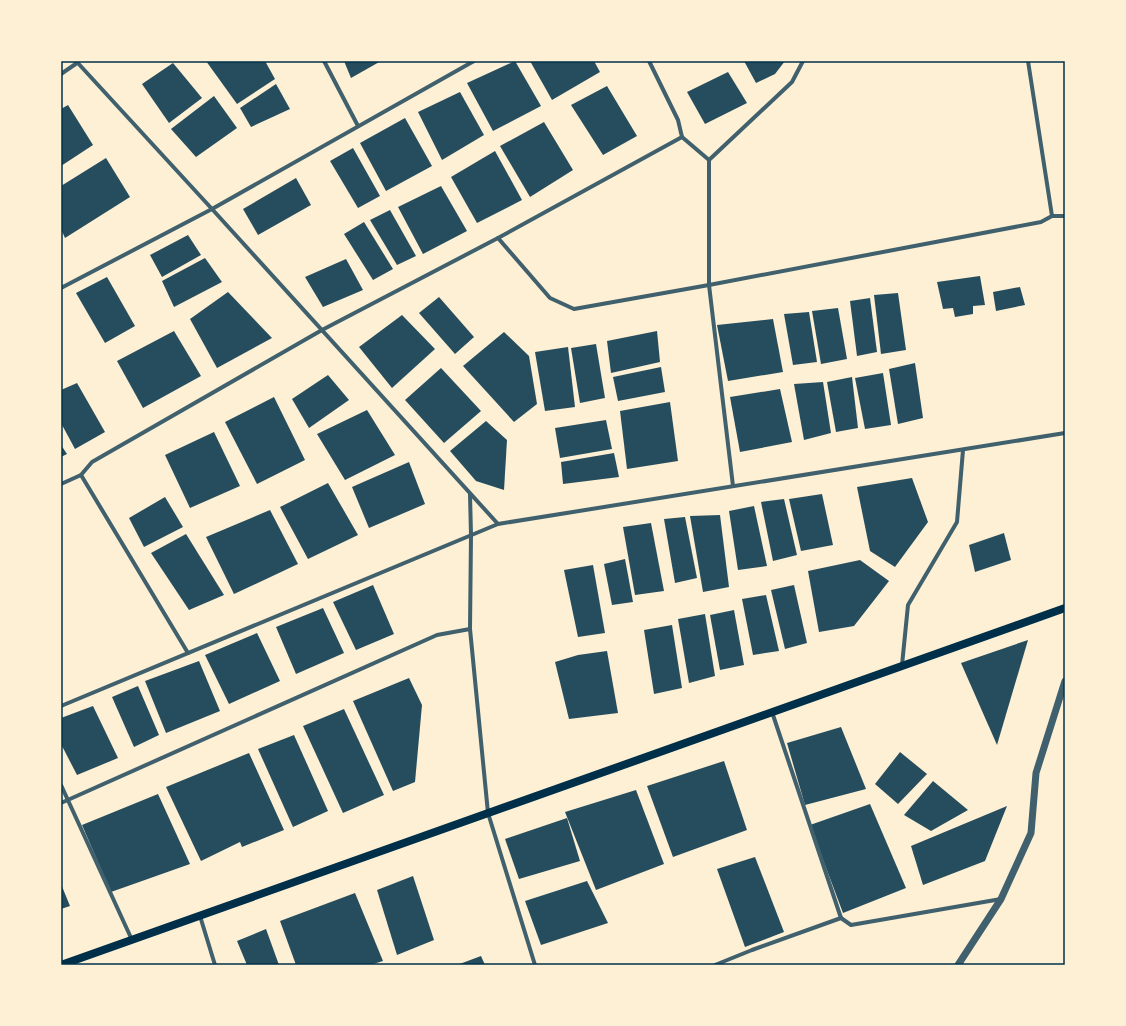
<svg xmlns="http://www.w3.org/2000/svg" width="1126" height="1026" viewBox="0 0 1126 1026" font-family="Helvetica,sans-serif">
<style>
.building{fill:#264d5e}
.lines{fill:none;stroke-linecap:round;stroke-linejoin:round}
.minor{stroke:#3f606c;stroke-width:4}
.tertiary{stroke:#3f606c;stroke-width:7}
.secondary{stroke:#003049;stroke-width:8}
.neatline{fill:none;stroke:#003049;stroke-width:1.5}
</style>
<rect width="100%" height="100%" fill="#fdf0d5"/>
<g class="building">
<polygon points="206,61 265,61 275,79 237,104"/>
<polygon points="344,61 381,61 351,78"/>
<polygon points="515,61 541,106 493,131 467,83"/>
<polygon points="530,61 594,61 600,72 552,100"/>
<polygon points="744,61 785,61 775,74 756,83"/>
<polygon points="173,63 202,98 169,123 142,84"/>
<polygon points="728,72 747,103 705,124 687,92"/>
<polygon points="276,84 290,109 251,127 240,108"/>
<polygon points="607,86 637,136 603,155 571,105"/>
<polygon points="460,92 484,135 442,160 418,112"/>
<polygon points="214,96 237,128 196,157 171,129"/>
<polygon points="68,105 93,145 61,166 61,109"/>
<polygon points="405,118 432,166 386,191 360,143"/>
<polygon points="544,122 573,170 530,197 500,146"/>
<polygon points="353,148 380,196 358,208 330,161"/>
<polygon points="495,151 522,200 477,223 451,177"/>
<polygon points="106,158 130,197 65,238 61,229 61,186"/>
<polygon points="296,178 311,205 258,235 243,209"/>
<polygon points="441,186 467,231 423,254 398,207"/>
<polygon points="390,210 416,256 397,265 370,220"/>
<polygon points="364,222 393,269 373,280 344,234"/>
<polygon points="188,235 201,255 162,277 150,255"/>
<polygon points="205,258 222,282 174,307 162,281"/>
<polygon points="346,259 363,290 323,307 305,277"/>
<polygon points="980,276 985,305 973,306 973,314 955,317 953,308 943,309 937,282"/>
<polygon points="107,277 135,326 105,343 76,293"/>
<polygon points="1020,287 1025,305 996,311 993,292"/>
<polygon points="228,292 272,338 217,368 190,319"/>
<polygon points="898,293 906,350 881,354 874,295"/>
<polygon points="439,297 474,337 455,354 419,313"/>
<polygon points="870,298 877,352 857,356 850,301"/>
<polygon points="838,308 847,359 821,364 812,311"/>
<polygon points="809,312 817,362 793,365 784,314"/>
<polygon points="402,315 435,349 392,388 359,347"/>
<polygon points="773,319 783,372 728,381 717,325"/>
<polygon points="174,331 201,376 143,408 117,361"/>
<polygon points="657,331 660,362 611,373 607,341"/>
<polygon points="504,332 529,356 537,404 514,422 463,366"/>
<polygon points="596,344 605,398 580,403 571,348"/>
<polygon points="568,347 575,407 545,411 535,352"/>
<polygon points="915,363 923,418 898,424 889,369"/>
<polygon points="661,367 665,392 618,401 613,377"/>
<polygon points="441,368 481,411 444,443 405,400"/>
<polygon points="883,373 891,425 865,429 855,378"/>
<polygon points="328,375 349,400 309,428 292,399"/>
<polygon points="852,377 858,428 836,432 827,382"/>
<polygon points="823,382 831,433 804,440 794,384"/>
<polygon points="77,383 105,432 75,449 61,423 61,390"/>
<polygon points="780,389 792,442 740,452 730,397"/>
<polygon points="274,397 305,460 257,484 225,422"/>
<polygon points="670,402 678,461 627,469 620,411"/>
<polygon points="367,410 395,455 345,480 317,434"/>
<polygon points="606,420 612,449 560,458 555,428"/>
<polygon points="486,421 507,440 504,490 476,481 450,451"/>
<polygon points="214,432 240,486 190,508 165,455"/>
<polygon points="61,445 67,454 61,457"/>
<polygon points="614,453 619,477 563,484 561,462"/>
<polygon points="409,462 425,504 369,528 352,487"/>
<polygon points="912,478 928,522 895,567 870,551 857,487"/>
<polygon points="328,483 358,535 308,559 280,507"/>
<polygon points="822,494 833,545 801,551 789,499"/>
<polygon points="165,497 183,527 144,547 129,518"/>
<polygon points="784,499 797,555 773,561 761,502"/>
<polygon points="754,506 767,566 738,570 729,511"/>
<polygon points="270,510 298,564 234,594 206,537"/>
<polygon points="720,515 729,587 703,592 690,516"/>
<polygon points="685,517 697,578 675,583 664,519"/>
<polygon points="651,523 664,591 635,595 623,527"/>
<polygon points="1004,533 1011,560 975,572 969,545"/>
<polygon points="186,534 224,595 189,610 151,553"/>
<polygon points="625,559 633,602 612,605 604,564"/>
<polygon points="860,560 889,581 854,626 819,632 808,571"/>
<polygon points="593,565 605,633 578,637 564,570"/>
<polygon points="373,585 394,634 356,650 333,602"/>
<polygon points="794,585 807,643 785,649 771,590"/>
<polygon points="766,595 779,651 753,655 742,599"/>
<polygon points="323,608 344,653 296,674 276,627"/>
<polygon points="734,610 744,665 720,670 710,615"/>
<polygon points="705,614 715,676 689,683 678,619"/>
<polygon points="672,625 682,688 654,694 644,630"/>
<polygon points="257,633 280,681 229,704 205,655"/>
<polygon points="1028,640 997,745 961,663"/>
<polygon points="607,651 618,713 569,719 555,662 578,655"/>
<polygon points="199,661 220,711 166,733 145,681"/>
<polygon points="409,678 422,705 415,782 393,791 353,701"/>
<polygon points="138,686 159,735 134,747 112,697"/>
<polygon points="93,706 118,758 77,775 61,744 61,718"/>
<polygon points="344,709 384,795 343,813 303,726"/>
<polygon points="841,727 866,789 805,805 787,743"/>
<polygon points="294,735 328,811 293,827 258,749"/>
<polygon points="900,752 927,774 898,804 875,784"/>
<polygon points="249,753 284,830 242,847 240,842 201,861 166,787"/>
<polygon points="724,761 747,830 673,857 647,786"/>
<polygon points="933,781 968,810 931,831 904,815"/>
<polygon points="636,790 664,864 596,890 565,812"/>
<polygon points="158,794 190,864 111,892 82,825"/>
<polygon points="870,804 906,888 843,913 810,825"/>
<polygon points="1007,806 985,861 923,885 911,846"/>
<polygon points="567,818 580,861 519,879 505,839"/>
<polygon points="755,857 784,932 745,947 717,869"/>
<polygon points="413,876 434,940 397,955 377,890"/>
<polygon points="587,881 608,923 541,945 525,901"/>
<polygon points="61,884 70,906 61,909"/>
<polygon points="355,893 383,961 370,965 296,965 280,921"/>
<polygon points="266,929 279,965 247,965 237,941"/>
<polygon points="481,956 485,965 457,965"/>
</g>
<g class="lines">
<g class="minor">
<polyline points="76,61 212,209 498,524"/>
<polyline points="324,61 358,126"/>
<polyline points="649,61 678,120 682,137 709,160"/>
<polyline points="1028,61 1052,216"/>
<polyline points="61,74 77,63"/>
<polyline points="498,238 550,298 574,309 709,285 1041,222 1052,216 1065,216"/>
<polyline points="61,288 212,209 474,61"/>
<polyline points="81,475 188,653"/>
<polyline points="61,484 81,475 92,462 322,330 498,238 682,137"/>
<polyline points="733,486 709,285 709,160 792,82 803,61"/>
<polyline points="470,494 471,535 470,629 488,813 535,965"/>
<polyline points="902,665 908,605 957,522 963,450"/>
<polyline points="61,706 498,524 1065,433"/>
<polyline points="772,712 841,918"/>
<polyline points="61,785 132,940"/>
<polyline points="61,803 437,635 470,629"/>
<polyline points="200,916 215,965"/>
<polyline points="715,965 752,950 841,918 851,925 1001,899"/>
</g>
<polyline class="tertiary" points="958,965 1001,899 1031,833 1036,773 1065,681"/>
<polyline class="secondary" points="61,965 1065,608"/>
</g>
<rect width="1126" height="1026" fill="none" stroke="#fdf0d5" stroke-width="124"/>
<rect x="62" y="62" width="1002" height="902" class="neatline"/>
</svg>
